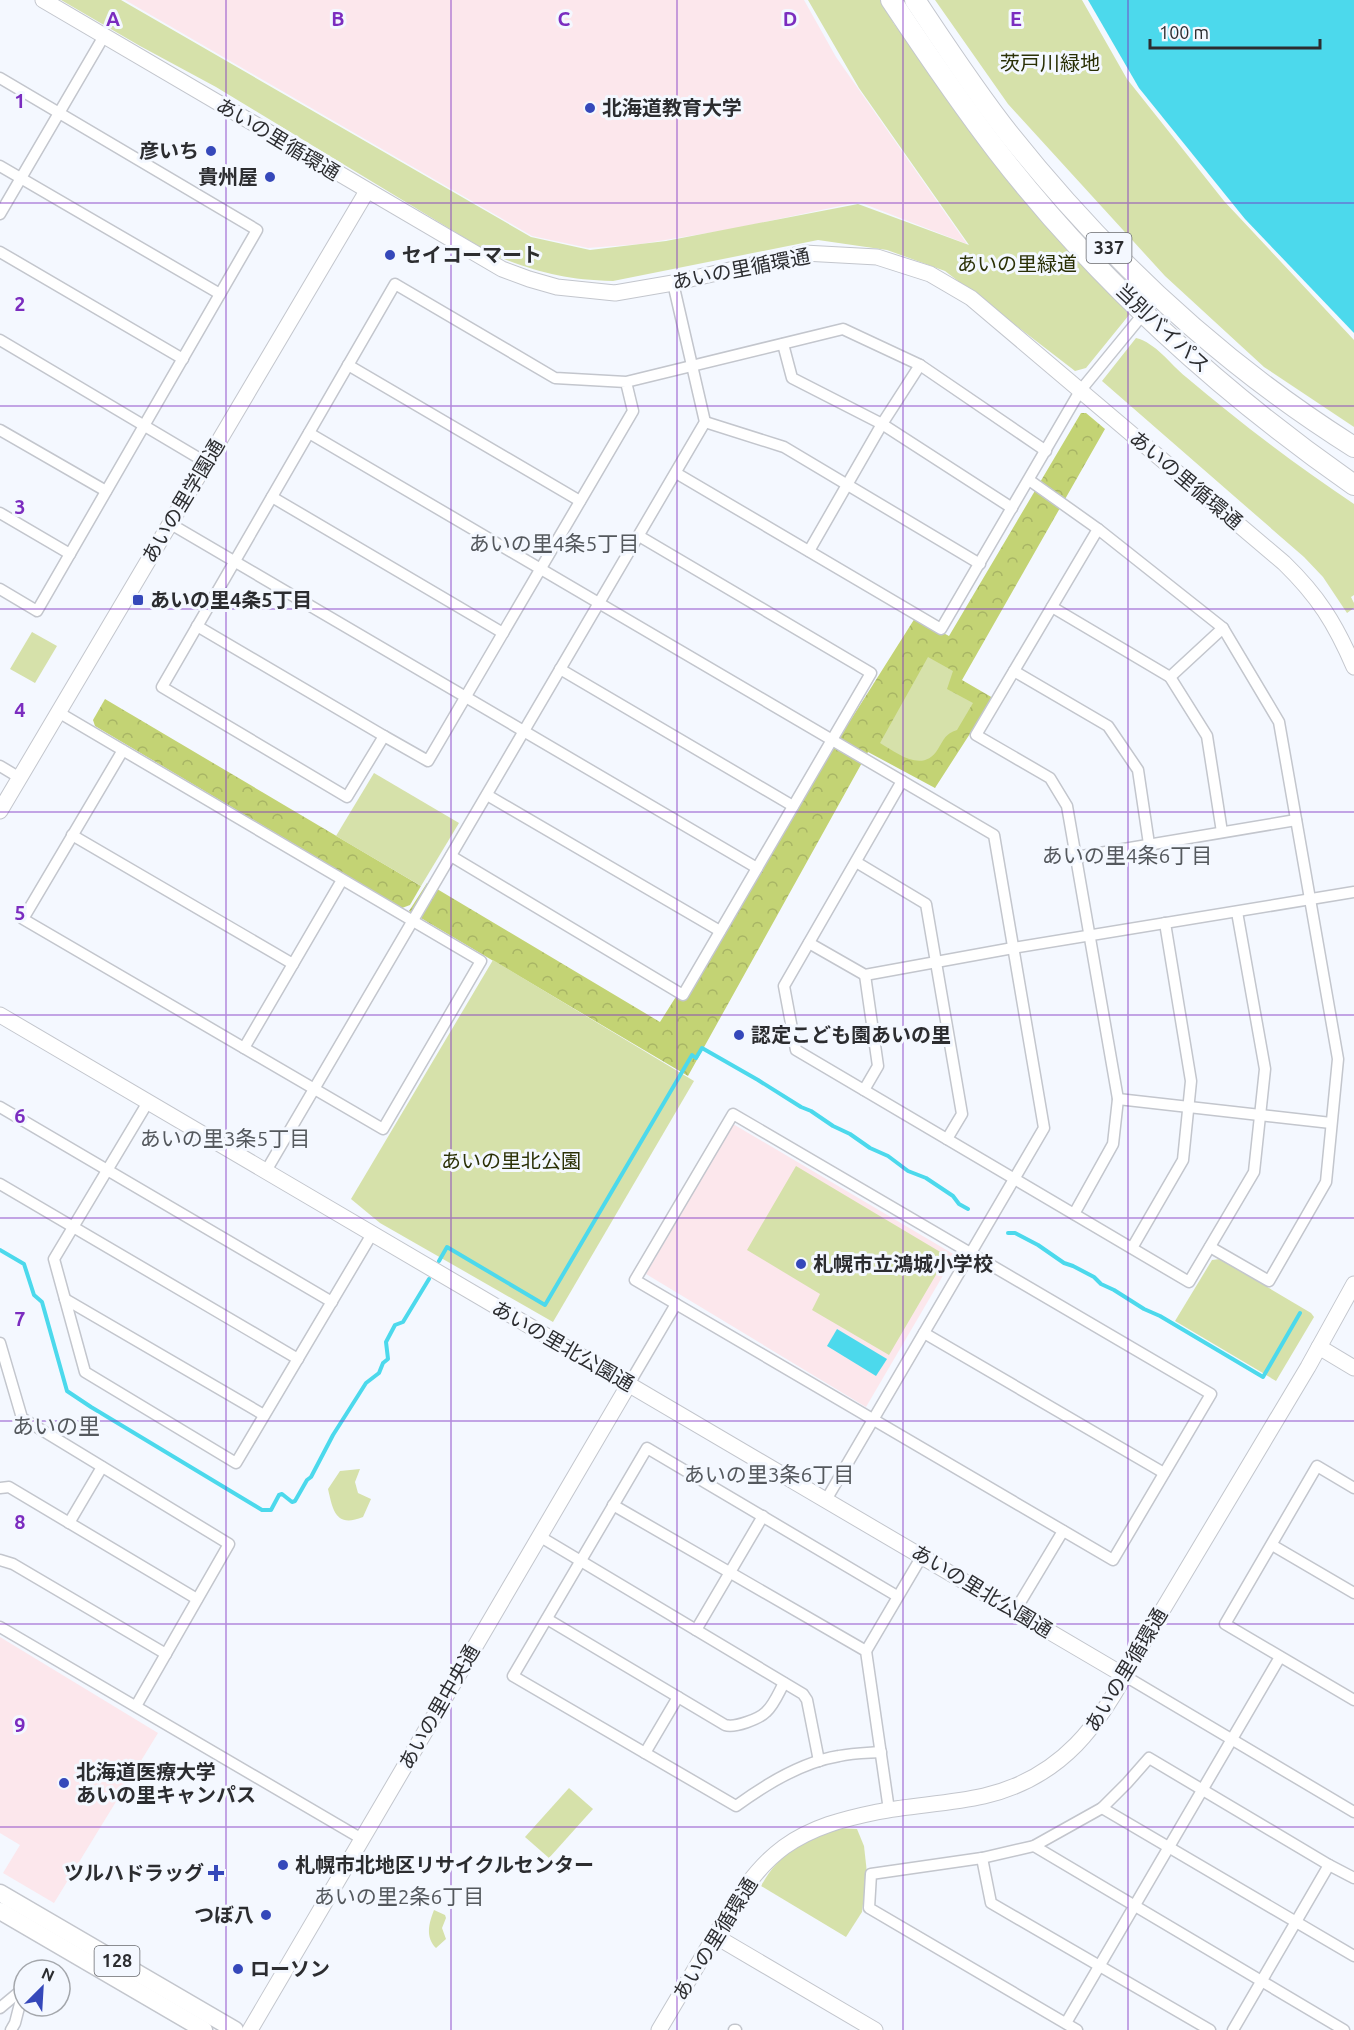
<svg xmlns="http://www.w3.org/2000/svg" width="1354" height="2030" viewBox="0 0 1354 2030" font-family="Ubuntu,'Noto Sans JP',sans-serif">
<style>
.education{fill:#fce7ec}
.forest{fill:url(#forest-crowns)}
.park{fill:#d6e1aa}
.water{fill:#4cd9ec}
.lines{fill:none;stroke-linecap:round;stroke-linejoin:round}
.stream{stroke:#4cd9ec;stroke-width:4}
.street-casing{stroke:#c3c6cd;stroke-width:13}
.secondary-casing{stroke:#c3c6cd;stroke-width:17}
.primary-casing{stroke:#c3c6cd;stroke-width:19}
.highway-casing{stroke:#c3c6cd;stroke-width:22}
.street{stroke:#fff;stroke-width:10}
.secondary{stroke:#fff;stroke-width:15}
.primary{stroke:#fff;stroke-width:16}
.highway{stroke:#fff;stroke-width:20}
.grid{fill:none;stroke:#7b2cbf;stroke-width:1.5;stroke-opacity:0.55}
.poi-dot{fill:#3548ba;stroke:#f4f8ff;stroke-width:2}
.labels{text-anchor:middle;stroke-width:6;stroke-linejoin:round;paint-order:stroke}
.shield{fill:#f4f8ff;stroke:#686a6e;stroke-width:1.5}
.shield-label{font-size:18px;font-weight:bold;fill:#2c2d30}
.park-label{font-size:20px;fill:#2a3006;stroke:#f4f8ff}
.poi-label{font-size:20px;font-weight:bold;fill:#2c2d30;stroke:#f4f8ff;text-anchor:start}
.street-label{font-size:20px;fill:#2c2d30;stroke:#f4f8ff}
.neighbourhood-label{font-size:21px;fill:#54585d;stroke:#f4f8ff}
.quarter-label{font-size:22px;fill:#54585d;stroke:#f4f8ff}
.grid-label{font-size:20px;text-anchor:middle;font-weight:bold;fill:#7b2cbf;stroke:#f4f8ff;stroke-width:6;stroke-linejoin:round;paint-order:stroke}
</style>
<defs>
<pattern id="forest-crowns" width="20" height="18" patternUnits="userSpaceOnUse" patternTransform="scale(1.5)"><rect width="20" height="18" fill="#c3d374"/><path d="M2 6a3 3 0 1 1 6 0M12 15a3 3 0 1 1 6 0" fill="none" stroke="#a8b565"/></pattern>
</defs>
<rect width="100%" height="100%" fill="#f4f8ff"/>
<g class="education">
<polygon points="125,0 804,0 836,57 967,244 859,202 732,229 641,244 588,248 532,236"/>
<polygon points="733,1124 955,1255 866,1407 646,1274"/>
<polygon points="0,1637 158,1733 54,1903 3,1873 20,1845 0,1833"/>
</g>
<g class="forest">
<polygon points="1081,413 1086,413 1105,429 962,680 993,698 935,788 868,752 688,1076 409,911 427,883 660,1022 915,618 949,636"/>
<polygon points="105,699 421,886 410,905 402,908 95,726 93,720"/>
</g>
<g class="park">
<path d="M61,0h60l410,237 59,13 76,-9 192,-37 111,41 -110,-157 -51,-88h73l13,24 146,193 89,92v6l-43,53 -11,3 -130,-100 -58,-21 -69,-10 -205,41c-49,-1 -75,-9 -120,-26l-277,-168 -76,-41z"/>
<polygon points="935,0 1082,0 1127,79 1224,201 1354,340 1354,427 1264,367 1165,276 1008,104"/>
<path d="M1136,338c20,5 34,26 50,39 53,45 110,88 168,127v91l-3,2 3,6v5l-7,5 -24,-36 -19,-20 -202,-176z"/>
<polygon points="32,632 57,646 35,683 10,669"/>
<path d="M928,657l25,14 -6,18 26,14 -16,27c-12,4 -13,9 -19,19 -15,25 -41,4 -58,-6z"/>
<polygon points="374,773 459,823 421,886 336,836"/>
<polygon points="493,960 694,1081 553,1322 380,1223 351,1199"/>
<polygon points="796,1166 947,1256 889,1355 812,1310 820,1294 747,1250"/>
<polygon points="1220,1259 1311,1313 1314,1317 1276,1381 1175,1321 1212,1260"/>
<path d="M360,1469l-5,13 3,11 13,6 -8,18c-27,11 -30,-6 -35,-28l12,-18z"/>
<polygon points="569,1788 593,1809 549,1858 525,1837"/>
<path d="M834,1828l23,1 7,17 3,27 -5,39 -16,25 -85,-51c17,-32 41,-44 73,-58z"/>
<path d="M434,1910l11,5 1,3 -4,10 4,11 -10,9c-11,-11 -7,-25 -2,-38z"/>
</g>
<g class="water">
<polygon points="1088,0 1354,0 1354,333 1245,219 1139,88"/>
<polygon points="837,1329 887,1359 876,1376 827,1346"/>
</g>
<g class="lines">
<g class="stream">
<polyline points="1008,1233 1015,1233 1038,1245 1064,1263 1073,1266 1094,1277 1101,1284 1114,1290 1144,1309 1160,1316 1263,1377 1300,1313"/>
<polyline points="0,1250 24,1264 34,1295 42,1302 67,1391 91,1407 262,1510 271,1510 279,1495 282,1494 292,1502 295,1501 307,1480 311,1477 333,1435 366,1383 379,1373 383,1363 388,1359 386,1342 395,1325 403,1322 429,1279"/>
<polyline points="439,1261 447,1247 545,1305 692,1055 696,1058 702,1048 758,1080 801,1107 811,1111 833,1126 850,1134 870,1148 888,1156 908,1171 926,1178 953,1196 959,1204 968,1209"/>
</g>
<g class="street-casing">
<g id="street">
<path d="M0,78l257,152c-73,128 -146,255 -220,381l-37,-22"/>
<polyline points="0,166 220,294"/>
<polyline points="0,214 104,36"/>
<polyline points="0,252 183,359"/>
<polyline points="0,340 207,463"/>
<polyline points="783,344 792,378 882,424 1012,508"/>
<polyline points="348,365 580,501"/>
<polyline points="626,382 633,411 428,761 384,736 347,797 162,687 395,284 555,378 626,382 843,329 920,365 1046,451"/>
<polyline points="705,422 784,447 980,564"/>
<polyline points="0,430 106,491"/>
<polyline points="309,433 994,835 1044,1128 826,1500"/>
<polyline points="676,473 941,629 1080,391 1158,296"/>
<polyline points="1029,480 1098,529 1223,628 1279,722 1338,1059 1326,1182 1269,1281 1210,1247"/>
<polyline points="272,497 503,633"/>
<polyline points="0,513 70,554"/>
<polyline points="169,523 757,868"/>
<polyline points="809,551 882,424 920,365"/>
<polyline points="1052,607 1170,677 1207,736 1222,832"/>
<polyline points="197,626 384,736"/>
<polyline points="560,669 793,806"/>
<polyline points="1014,671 1108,726 1138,770 1149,844"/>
<polyline points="1170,677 1223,628"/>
<polyline points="58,712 481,961 383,1129 23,919 123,750"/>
<polyline points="0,766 20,778"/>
<polyline points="902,781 784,986 796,1050 1189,1282 1254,1172 1265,1069 1237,912"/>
<polyline points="487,795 720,931"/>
<polyline points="72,835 293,964"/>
<polyline points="451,856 683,995 871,673 639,536"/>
<polyline points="1076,857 1296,820"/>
<polyline points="856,862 926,904 962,1114 947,1139"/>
<polyline points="809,943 865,975 1013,948 1354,892"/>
<polyline points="244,1048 342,880"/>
<polyline points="864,1090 878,1066 865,975"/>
<polyline points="1118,1099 1331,1123"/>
<polyline points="148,1102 54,1259 85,1372 236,1463 372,1234"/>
<polyline points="0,1107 332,1302"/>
<polygon points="733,1114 1211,1394 1113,1560 635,1280"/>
<polyline points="266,1171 705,422 673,283"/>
<polyline points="0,1184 298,1359"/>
<polyline points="1074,1214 1113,1144 1118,1099 1067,806 1050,778 976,735 1098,529"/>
<polyline points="1132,1248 1183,1160 1191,1081 1165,923"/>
<polyline points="65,1299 264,1415"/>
<polyline points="924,1333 1164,1473"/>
<polyline points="0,1343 22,1418 229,1544 136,1706"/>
<polyline points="629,1384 676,1304"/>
<polyline points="0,1488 9,1487 197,1599"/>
<polyline points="1354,1488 1317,1466 1225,1624 1354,1700"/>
<polyline points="613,1505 866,1651 889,1810"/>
<polyline points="69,1523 102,1467"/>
<polyline points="539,1536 803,1694 807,1700 819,1761"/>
<polyline points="1272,1545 1354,1593"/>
<polyline points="0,1560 13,1564 166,1654"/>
<polyline points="1015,1611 1063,1531"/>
<path d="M547,1619l178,106c10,3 34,-6 41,-13 8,-7 13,-20 18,-29"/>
<polyline points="0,1627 362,1839"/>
<polyline points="696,1630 763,1516"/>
<polyline points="866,1651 922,1556"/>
<polyline points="1125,1676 1354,1812"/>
<path d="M881,1752c-14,1 -28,1 -42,4 -37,6 -73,28 -103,50l-223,-130 134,-228 250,148"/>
<polyline points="645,1753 678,1697"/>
<polyline points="1102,1808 1354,1956"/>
<polyline points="1034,1846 1344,2030"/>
<polyline points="982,1858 991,1903 1210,2030"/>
<polyline points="0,2008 24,1988"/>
<polyline points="1066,2023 1280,1657"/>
<polyline points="11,2030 15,2023 24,1988"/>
<polyline points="734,2030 736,2030"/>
<polyline points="1077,2030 869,1908 871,1874 982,1858 1034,1846 1102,1808 1127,1783 1149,1758 1329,1865"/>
<polyline points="1233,2030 1329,1865 1354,1878"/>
</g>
</g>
<g class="secondary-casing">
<g id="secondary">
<path d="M43,0l459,269 27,10 28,8 58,6 58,-10 131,-30 73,4 53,17 41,24 313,265c34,33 51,60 70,104"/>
<polyline points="0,811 367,191"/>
<polyline points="0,1015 1125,1676"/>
<polyline points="1319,1347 1354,1368"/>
<polyline points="715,1936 875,2030"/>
<polyline points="250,2030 629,1384"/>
<path d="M659,2030c17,-29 34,-57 51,-86 21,-35 40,-72 74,-97 28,-20 59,-28 93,-35 35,-7 72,-8 107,-16 78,-18 117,-72 151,-140l173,-289 46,-83"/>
</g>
</g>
<g class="primary-casing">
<g id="primary">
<polyline points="0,1893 235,2030"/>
<polyline points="0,1911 204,2030"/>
</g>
</g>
<g class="highway-casing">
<g id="highway">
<path d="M891,0c34,51 69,103 107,152 98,127 224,241 356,333"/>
<path d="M915,0c30,45 60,91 94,134 97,122 213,230 345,313"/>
</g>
</g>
<use href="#street" class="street"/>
<use href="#secondary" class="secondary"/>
<use href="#primary" class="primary"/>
<use href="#highway" class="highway"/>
</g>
<path class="grid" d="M226,0v2030M451,0v2030M677,0v2030M903,0v2030M1128,0v2030M0,203h1354M0,406h1354M0,609h1354M0,812h1354M0,1015h1354M0,1218h1354M0,1421h1354M0,1624h1354M0,1827h1354"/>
<g class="poi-dot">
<circle cx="590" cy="108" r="6"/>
<circle cx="211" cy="151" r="6"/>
<circle cx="270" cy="177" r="6"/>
<circle cx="390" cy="255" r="6"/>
<rect x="132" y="594" width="12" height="12" rx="3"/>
<circle cx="739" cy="1035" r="6"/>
<circle cx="801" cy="1264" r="6"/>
<circle cx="64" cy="1783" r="6"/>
<circle cx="283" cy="1865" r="6"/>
<path d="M213 1864h6v6h6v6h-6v6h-6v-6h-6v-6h6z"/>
<circle cx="266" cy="1915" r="6"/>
<circle cx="238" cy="1969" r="6"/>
</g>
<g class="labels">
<g class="shield">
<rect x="1086.5" y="233" width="45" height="30" rx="4.5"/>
<rect x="94.5" y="1946" width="45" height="30" rx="4.5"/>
</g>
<g class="shield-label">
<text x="1109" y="254">337</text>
<text x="117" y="1967">128</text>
</g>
<g class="park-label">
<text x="1050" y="70">茨戸川緑地</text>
<text x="1017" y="271">あいの里緑道</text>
<text x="511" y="1168">あいの里北公園</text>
</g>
<g class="poi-label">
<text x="602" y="115">北海道教育大学</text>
<text x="199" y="158" text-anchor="end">彦いち</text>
<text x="258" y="184" text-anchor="end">貴州屋</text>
<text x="402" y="262">セイコーマート</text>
<text x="150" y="607">あいの里4条5丁目</text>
<text x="751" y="1042">認定こども園あいの里</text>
<text x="813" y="1271">札幌市立鴻城小学校</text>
<text x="76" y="1779">北海道医療大学<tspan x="76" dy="23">あいの里キャンパス</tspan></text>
<text x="295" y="1872">札幌市北地区リサイクルセンター</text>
<text x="204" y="1880" text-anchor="end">ツルハドラッグ</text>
<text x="254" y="1922" text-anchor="end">つぼ八</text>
<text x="250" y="1976">ローソン</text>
</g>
<g class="street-label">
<text transform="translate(278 139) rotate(31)" y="7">あいの里循環通</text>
<text transform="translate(741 269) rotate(-11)" y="7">あいの里循環通</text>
<text transform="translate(1163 328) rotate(43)" y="7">当別バイパス</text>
<text transform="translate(1186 480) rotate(40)" y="7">あいの里循環通</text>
<text transform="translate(183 501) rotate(-59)" y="7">あいの里学園通</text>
<text transform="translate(563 1346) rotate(30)" y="7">あいの里北公園通</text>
<text transform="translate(982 1591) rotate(31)" y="7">あいの里北公園通</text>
<text transform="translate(1126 1670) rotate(-59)" y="7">あいの里循環通</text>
<text transform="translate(439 1707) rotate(-60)" y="7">あいの里中央通</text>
<text transform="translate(715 1939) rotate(-58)" y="7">あいの里循環通</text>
</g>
<g class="neighbourhood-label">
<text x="554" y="551">あいの里4条5丁目</text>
<text x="1127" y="863">あいの里4条6丁目</text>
<text x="225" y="1146">あいの里3条5丁目</text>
<text x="769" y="1482">あいの里3条6丁目</text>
<text x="399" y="1904">あいの里2条6丁目</text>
</g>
<g class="quarter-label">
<text x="56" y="1434">あいの里</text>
</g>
</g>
<g class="grid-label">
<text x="113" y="26">A</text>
<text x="338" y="26">B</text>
<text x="564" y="26">C</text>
<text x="790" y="26">D</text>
<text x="1016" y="26">E</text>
<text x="20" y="108">1</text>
<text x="20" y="311">2</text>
<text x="20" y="514">3</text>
<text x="20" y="717">4</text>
<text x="20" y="920">5</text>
<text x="20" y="1123">6</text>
<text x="20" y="1326">7</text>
<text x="20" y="1529">8</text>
<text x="20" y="1732">9</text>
</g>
<g transform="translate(42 1988) rotate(24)"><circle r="28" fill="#f4f8ff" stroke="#a4a7ac" stroke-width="1.5"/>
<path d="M0-4.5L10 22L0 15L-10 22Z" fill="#3548ba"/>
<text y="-9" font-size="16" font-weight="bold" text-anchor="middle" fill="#2c2d30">N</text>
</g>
<path d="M1150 39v9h170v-9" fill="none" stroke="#2c2d30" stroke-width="3"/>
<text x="1159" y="39" font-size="18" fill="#2c2d30" stroke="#f4f8ff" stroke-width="4.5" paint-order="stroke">100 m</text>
</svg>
